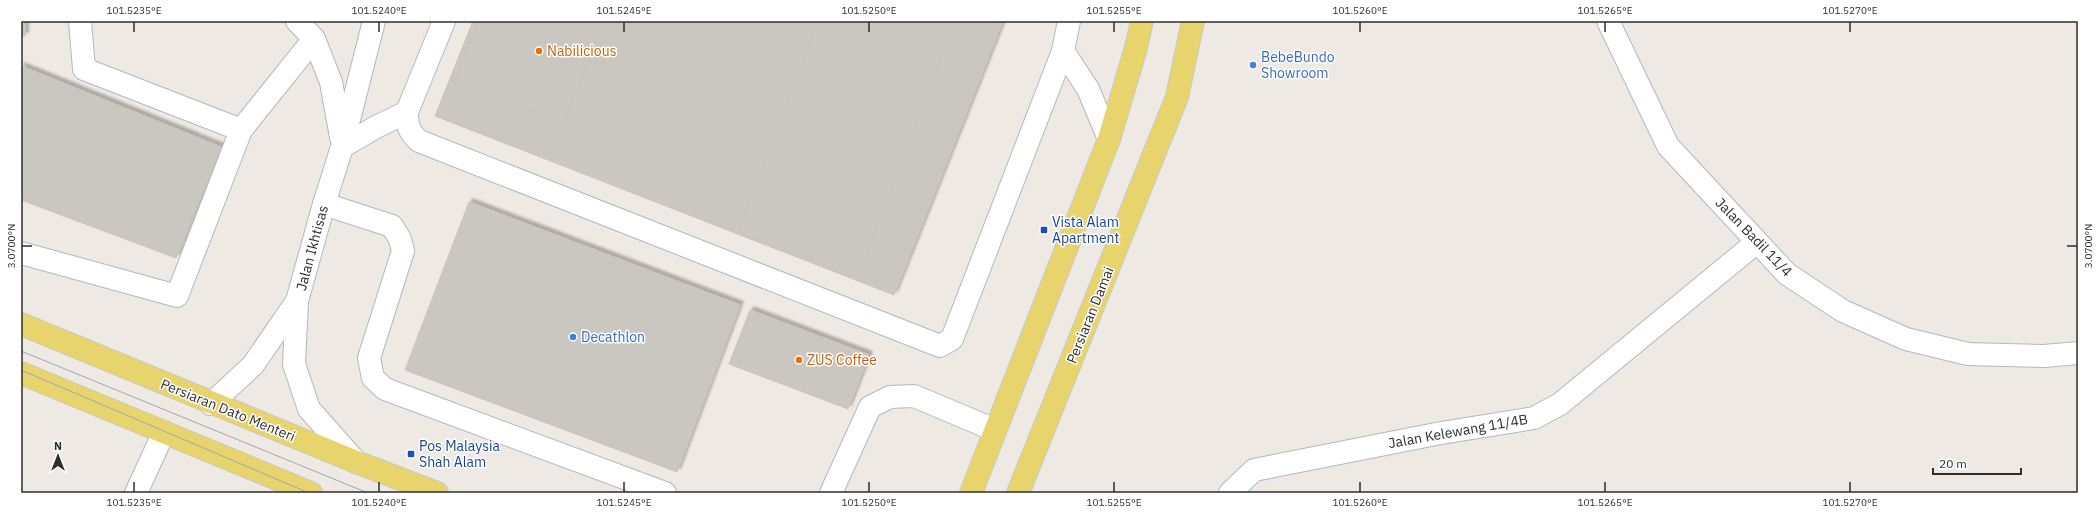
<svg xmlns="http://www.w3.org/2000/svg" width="2099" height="514" viewBox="0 0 2099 514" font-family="'IBM Plex Sans',sans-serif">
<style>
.building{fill:#cac7c0;stroke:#c9c5bb;filter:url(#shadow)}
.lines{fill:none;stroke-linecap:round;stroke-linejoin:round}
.minor-casing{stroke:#b5b6c0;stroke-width:24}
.major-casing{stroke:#c9c9c9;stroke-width:24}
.minor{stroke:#fff;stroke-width:22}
.major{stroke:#e7d46d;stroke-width:22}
.tram{stroke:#a4a5b6;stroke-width:1}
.ticks{fill:none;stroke:#2e2e2e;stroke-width:1.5}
.food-dot{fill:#e8710a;stroke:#fff;stroke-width:1.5}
.shop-dot{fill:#3f7fe0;stroke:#fff;stroke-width:1.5}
.transit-dot{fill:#1a4fb4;stroke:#fff;stroke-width:1.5}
.labels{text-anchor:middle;stroke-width:3;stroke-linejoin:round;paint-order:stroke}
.food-label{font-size:14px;fill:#c56008;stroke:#fff;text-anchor:start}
.shop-label{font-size:14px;fill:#366cbe;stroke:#fff;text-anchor:start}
.transit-label{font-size:14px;fill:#164399;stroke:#fff;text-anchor:start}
.street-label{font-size:14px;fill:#2e2e2e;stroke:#fff}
.neatline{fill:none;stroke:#2e2e2e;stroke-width:1.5}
.ticks-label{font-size:10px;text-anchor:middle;fill:#2e2e2e}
</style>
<defs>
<filter id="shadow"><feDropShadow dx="3.5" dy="-3.5" stdDeviation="1" flood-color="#0004"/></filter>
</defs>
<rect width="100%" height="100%" fill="#eee9e2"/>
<g class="building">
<rect x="21" y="21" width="4" height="15"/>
<polygon points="473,21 1003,21 894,295 435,116"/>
<polygon points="478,21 603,21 564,123 455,81"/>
<polygon points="818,21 955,21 858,277 738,232"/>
<polygon points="21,66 221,147 176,258 21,200"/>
<polygon points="469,202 740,305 677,472 405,370"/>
<polygon points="750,310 869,355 848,409 729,364"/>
</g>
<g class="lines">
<g class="minor-casing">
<g id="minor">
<polyline points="80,21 84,69 241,130"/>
<polyline points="297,21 314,39 331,82 341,137"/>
<path d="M444,21l-37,91c0,14 2,20 12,29l521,205 12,-7 111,-288 6,-30"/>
<polyline points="1608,21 1668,146 1787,274 1843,311 1906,339 1968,354 2044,356 2078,353"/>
<polyline points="1063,51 1088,89 1109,139"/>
<polyline points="342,147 376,127 407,112"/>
<polyline points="324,204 392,226 400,239 403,251 369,358 373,378 385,389 665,493"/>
<polyline points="21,253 177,296 241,130 314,39"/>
<polyline points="211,404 253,365 297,301"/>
<polyline points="356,462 309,409 294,364 297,301 324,204 342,147 374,21"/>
<polyline points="136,493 164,432"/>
<polyline points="831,493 870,407 890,397 914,396 995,430"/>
<polyline points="1230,493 1254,470 1441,433 1534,418 1560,404 1757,242"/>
</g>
</g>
<g class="major-casing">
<g id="major">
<polyline points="21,324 356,462 437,493"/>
<polyline points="21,373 311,493"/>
<polyline points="971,493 1109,139 1136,48 1142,21"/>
<polyline points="1018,493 1177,97 1193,21"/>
</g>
</g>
<use href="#minor" class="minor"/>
<use href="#major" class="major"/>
<g class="tram">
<polyline points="21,351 368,493"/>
<polyline points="21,370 309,493"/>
</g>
</g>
<path class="ticks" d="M134,22v10M379,22v10M624,22v10M869,22v10M1114,22v10M1360,22v10M1605,22v10M1850,22v10M22,246h10M2067,246h10M134,482v10M379,482v10M624,482v10M869,482v10M1114,482v10M1360,482v10M1605,482v10M1850,482v10"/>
<g class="food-dot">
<circle cx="539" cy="51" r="4"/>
<circle cx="799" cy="360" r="4"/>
</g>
<g class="shop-dot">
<circle cx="1253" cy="65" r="4"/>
<circle cx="573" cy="337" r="4"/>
</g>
<g class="transit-dot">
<rect x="1040" y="226" width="8" height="8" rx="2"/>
<rect x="407" y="450" width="8" height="8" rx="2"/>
</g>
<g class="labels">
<g class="food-label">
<text x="547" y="56">Nabilicious</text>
<text x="807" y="365">ZUS Coffee</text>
</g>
<g class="shop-label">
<text x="1261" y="62">BebeBundo<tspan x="1261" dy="16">Showroom</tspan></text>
<text x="581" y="342">Decathlon</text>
</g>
<g class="transit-label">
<text x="1052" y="227">Vista Alam<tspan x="1052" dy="16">Apartment</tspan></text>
<text x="419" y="451">Pos Malaysia<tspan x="419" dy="16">Shah Alam</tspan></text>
</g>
<g class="street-label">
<text transform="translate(1754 237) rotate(46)" y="5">Jalan Badil 11/4</text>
<text transform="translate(312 248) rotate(-75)" y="5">Jalan Ikhtisas</text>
<text transform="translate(1090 315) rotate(-68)" y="5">Persiaran Damai</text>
<text transform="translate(228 410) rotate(22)" y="5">Persiaran Dato Menteri</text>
<text transform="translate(1458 431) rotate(-10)" y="5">Jalan Kelewang 11/4B</text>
</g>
</g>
<rect width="2099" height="514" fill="none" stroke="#ffffff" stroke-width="44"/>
<g transform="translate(58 456)" stroke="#ffffff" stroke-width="3" paint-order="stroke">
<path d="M0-3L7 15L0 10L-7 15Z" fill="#2e2e2e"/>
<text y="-6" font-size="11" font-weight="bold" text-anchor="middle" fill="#2e2e2e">N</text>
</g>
<path d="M1933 468v6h88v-6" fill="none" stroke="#2e2e2e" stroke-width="2"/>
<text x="1939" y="468" font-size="12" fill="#2e2e2e" stroke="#ffffff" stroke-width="3" paint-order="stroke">20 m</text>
<rect x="22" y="22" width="2055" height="470" class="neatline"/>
<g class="ticks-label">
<text x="134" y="14">101.5235°E</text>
<text x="379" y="14">101.5240°E</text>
<text x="624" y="14">101.5245°E</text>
<text x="869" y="14">101.5250°E</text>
<text x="1114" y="14">101.5255°E</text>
<text x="1360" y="14">101.5260°E</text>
<text x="1605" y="14">101.5265°E</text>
<text x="1850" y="14">101.5270°E</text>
<text transform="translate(11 246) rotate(-90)" y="4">3.0700°N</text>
<text transform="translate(2088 246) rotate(-90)" y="4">3.0700°N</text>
<text x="134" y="506">101.5235°E</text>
<text x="379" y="506">101.5240°E</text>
<text x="624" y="506">101.5245°E</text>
<text x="869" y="506">101.5250°E</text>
<text x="1114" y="506">101.5255°E</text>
<text x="1360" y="506">101.5260°E</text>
<text x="1605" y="506">101.5265°E</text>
<text x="1850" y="506">101.5270°E</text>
</g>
</svg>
